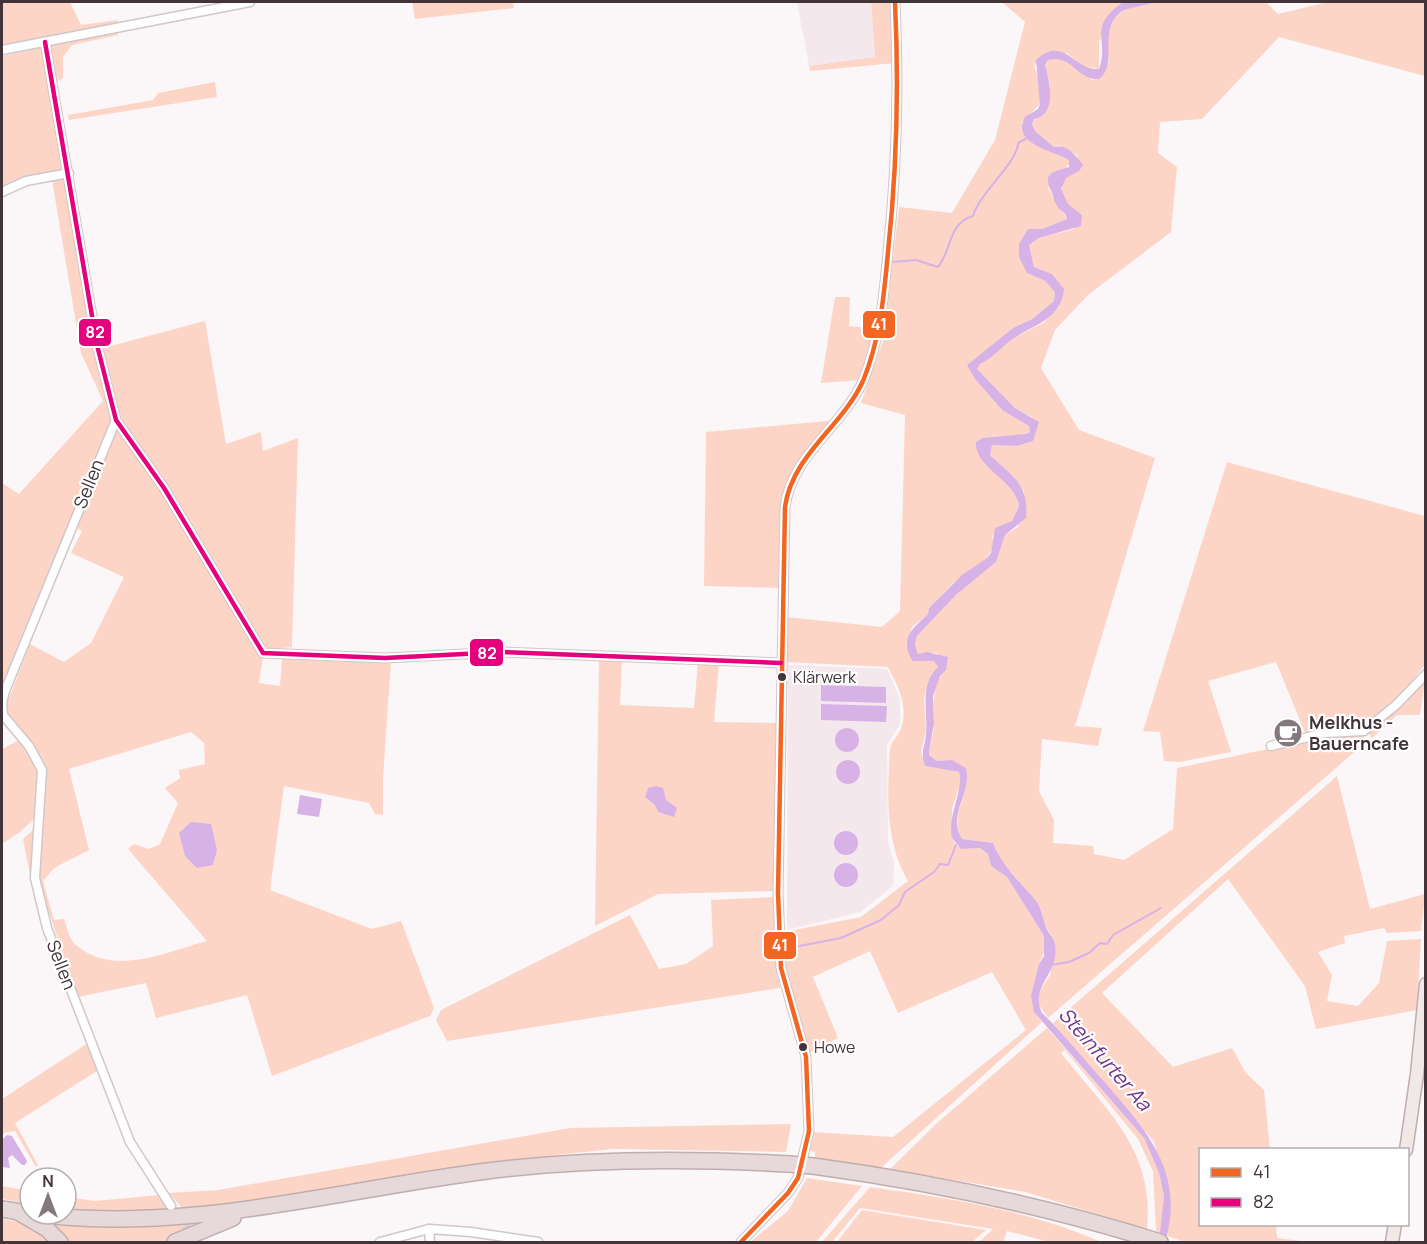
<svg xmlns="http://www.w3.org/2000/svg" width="1427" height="1244" viewBox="0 0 1427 1244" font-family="Manrope,sans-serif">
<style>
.built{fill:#f5e8ec}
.green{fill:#fdd5c6;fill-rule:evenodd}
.water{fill:#d7b2e7}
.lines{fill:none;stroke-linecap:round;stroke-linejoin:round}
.stream{stroke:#d7b2e7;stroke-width:2}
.street-tunnel{stroke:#d6cfd2;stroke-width:8;stroke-dasharray:8 4;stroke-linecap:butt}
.street-casing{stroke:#d0c7ca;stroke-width:11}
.primary-casing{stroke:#c0adaf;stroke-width:15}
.highway-casing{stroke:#c0adaf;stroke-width:18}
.street{stroke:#fefefe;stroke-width:8}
.primary{stroke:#f1e8e8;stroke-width:12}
.highway{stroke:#e7d8d9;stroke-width:15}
.highway-bridge-casing{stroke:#c0adaf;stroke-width:18;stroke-linecap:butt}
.highway-bridge{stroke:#e7d8d9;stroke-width:15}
.bus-1-casing{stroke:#fff;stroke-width:9}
.bus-2-casing{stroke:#fff;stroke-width:9}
.bus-1{stroke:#f26522;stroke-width:4.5}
.bus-2{stroke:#e5007d;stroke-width:4.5}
.bus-dot{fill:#423438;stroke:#fff;stroke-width:2}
.labels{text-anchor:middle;stroke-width:4.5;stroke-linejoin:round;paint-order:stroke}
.bus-label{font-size:16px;fill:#423438;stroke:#fff;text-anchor:start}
.street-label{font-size:18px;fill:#423438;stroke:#fff}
.poi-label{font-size:18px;font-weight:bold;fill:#423438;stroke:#fff;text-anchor:start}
.water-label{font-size:20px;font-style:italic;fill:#70338b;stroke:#fff}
.line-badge{stroke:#fff;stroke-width:2}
.badge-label{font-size:16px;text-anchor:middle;font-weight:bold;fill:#fff}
</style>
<rect width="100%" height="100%" fill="#fbf6f8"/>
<g class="built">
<polygon points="797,2 871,2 875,57 809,66"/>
<polygon points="788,665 887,669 900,699 900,724 887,745 888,841 894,862 893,886 860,912 787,930"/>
</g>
<g class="green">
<polygon points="2,2 70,2 81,25 118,20 118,35 72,45 63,57 63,78 50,85 66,171 2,189 2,56 36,49 35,42 2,48"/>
<polygon points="412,2 513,2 514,8 415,19"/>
<polygon points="871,2 891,2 895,63 810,71 809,66 875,57"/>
<path d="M1002,2h124h-3l-24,40v27l-17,-3 -15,-13 -33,12 6,20v19l-19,19 48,37 1,3 -22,25 19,31 -25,10h-14l-4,34 3,10 18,8 10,11 -1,9 -22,18 -19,9 -43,35 5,16 27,31 27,16 1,6 -18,5h-14l-17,22 34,32 4,15 -7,15 -20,15 2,9 -7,13 -34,25 -24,25 -1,6 -16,13 -6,17 12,17 8,-2 9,2 3,6 -10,15 -4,16 2,33 -5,20 4,15 34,6v15l-7,21v30l4,7 7,4 17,-1 8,6 3,12 16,11 37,59 2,11 -7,17 -5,48 8,10 -161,146 -66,-10v-6l-5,-1 3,-19 80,5 133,-107 -34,-58 -94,41 -28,-62 -57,26 25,61 -29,15 -25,-86v-35l77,-15 47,-36c-23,-39 -21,-88 -18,-132 1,-8 8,-13 11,-20 8,-23 -3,-43 -13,-62l-103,-5 1,-45 96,10 18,-16 5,-196 -44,-12 23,-65 15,-131 53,6 43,-73 30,-118z"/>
<path d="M1157,2h109l12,12 50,-12h97v74l-146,-39 -77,82 -42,3 -2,31 19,14 -6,65 -83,63 -33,35 -14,38 38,62 76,28 -80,268 27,2 -4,18 -56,-7 -3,52 15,29 -1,23 40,3 1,8 30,6 49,-31 4,-61 149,-31 36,-2 5,6 -319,277 -11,-16 1,-8 12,-19 5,-32 -16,-30 -1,-10 -38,-43 -7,-17 -31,-4c-15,-25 11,-46 4,-71l-29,-7 -8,-6v-4c2,-9 5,-19 5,-28 0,-20 -3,-38 12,-54l-9,-16 -19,1 -3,-9 2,-9 39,-41 40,-33 9,-27 13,-8 6,-36 -34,-36 2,-10 25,1 16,-5 -1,-24 -17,-9 -38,-39 3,-5 36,-27 27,-14 16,-16 -7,-33 -18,-7 -5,-22 10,-7 35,-9 8,-14 -14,-10 -7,-14 4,-13 14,-7 -2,-16 -19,-10 -4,2 -18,-15 -4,-7 18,-38 -5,-21 3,-6c19,-4 29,12 45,20l16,-19c-3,-17 -2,-42 16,-51 7,-4 21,-4 32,-8z"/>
<polygon points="215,82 217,97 69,120 68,115 153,100 158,93"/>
<path d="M67,179l36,169 102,-27 21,123 35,-12 2,19 35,-13 -6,209 -28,3 -5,33 21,3 2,-28 109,3 -8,117v37l-8,-1 -6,-11 -85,-17 -14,104 102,39 29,-8 33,87 -4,8 -158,60 -25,-81 -91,23 -10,-35 -68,14 -40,-116 -7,-1 -8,-41 20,-18c6,-61 -2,-61 -37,-109v-6l24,-62 34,18 27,-19 33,-66 -53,-24 11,-22 -7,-4 -73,167v-211l17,11 84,-93 -22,-48 -29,-173zM191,732l13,11 1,21 -26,6 1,8 -15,10 13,15 -18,41 -11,5 -15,-5 -6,5 79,92c-41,11 -95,37 -132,3 -6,-5 -8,-17 -11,-25l-10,1 -11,-39 11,-13 35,-18 -20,-81z"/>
<polygon points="835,297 850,297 849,326 876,329 861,380 821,383"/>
<polygon points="838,420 794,471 782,499 780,588 704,586 706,432"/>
<polygon points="1227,462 1425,516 1425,665 1394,703 1362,727 1306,735 1276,662 1208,681 1231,752 1180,762 1164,761 1160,732 1143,731"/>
<polygon points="622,659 620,705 694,708 698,662 719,663 714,722 776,723 773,891 658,894 595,926 599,660"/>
<polygon points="1425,679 1420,715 1397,715 1372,738 1367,731"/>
<polygon points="19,740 38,770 38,815 20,832 2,844 2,749"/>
<polygon points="1337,776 1370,909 1425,894 1421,931 1387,933 1384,928 1344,936 1345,943 1318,952 1332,975 1327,1001 1358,1006 1379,983 1387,941 1421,939 1417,1010 1316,1029 1305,986 1228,879 1102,993 1173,1067 1232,1048 1246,1073 1264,1090 1270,1149 1200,1150 1200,1224 1276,1225 1277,1238 1309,1242 1186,1242 1167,1236 1170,1196 1154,1142 1053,1023"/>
<polygon points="774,897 780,988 447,1041 436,1020 441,1010 630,915 659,969 686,964 713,946 711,900"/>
<path d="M1047,1028l97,110 15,35 5,23 -3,37 -5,-2 -3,-60 -15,-32 -73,-89 -4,3c46,58 94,97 86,176l-122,-37 -135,-23 46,-45z"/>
<polygon points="88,1043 97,1071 15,1123 38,1165 36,1167 15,1131 2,1133 2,1099"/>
<polygon points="791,1124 786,1152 613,1149 490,1162 241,1203 182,1208 169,1193 218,1190 570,1128"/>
<polygon points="807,1178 862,1186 816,1242 750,1242 788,1211"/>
<polygon points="2,1186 30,1191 30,1204 2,1199"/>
<path d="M870,1187c78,11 159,23 231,55h-52l-42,-11 -4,11h-24l14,-13 -133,-21 -28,34h-10z"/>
<polygon points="159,1195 169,1210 124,1212 66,1208 66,1197 95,1201"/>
<polygon points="862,1210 986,1230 972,1242 837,1242"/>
<polygon points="2,1219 24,1222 56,1242 2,1242"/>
<polygon points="40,1219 104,1227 220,1219 170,1242 63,1242"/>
</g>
<g class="water">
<path d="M1123,2h34c-11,4 -29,5 -36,10 -24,19 -2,52 -22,67 -21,2 -26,-24 -51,-19l-3,5c5,18 12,50 -11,54l-2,6 4,7 18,15c13,-4 22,9 29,18l-4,6 -13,7 -5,11 7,15 14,11 -1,11 -42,12 -10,7 5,22 18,7 12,15c-3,31 -30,35 -51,50 -11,7 -21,20 -33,25l-3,5 38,39 24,14 -6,19 -16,5 -25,-1 -2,10c23,22 39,29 36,63l-21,17 -9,27 -40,33 -39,41 -2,9 3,9 9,-2 21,5 -2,13 -6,6 -7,20 1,28 -5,27v4l8,6 15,-1 14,8c7,25 -20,46 -4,71l31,4c9,24 28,39 44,59 4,6 6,18 9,25 2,6 8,11 9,17 5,30 -26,42 -13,69 21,20 39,43 58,64 43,50 87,93 65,165h-6l5,-46 -5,-23 -15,-35 -110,-126 -3,-16 8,-32 5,-8v-20l-37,-59 -16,-11 -3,-12 -8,-6 -19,1 -9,-11c-5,-23 11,-43 7,-66l-34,-6c-5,-13 0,-20 1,-32 2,-25 -7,-49 12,-67l-4,-6h-21c-15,-22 0,-33 15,-47l1,-6 33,-33 25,-17 4,-5 4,-25 17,-7 7,-15c-4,-27 -45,-38 -43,-64l7,-4 42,-4 5,-2 -1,-6 -27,-16 -27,-31 -8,-14 46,-37 19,-9 22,-18 1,-9 -10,-11 -18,-8 -8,-16v-13l9,-15h14l25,-10c-2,-9 -8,-8 -11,-15 -2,-3 -2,-6 -3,-9 -10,-20 -6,-22 16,-28v-7c-15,-9 -59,-16 -44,-43l13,-8 2,-5 -4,-44c28,-26 38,11 63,9 11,-29 -13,-41 24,-67z"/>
<polygon points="821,685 886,687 886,703 821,701"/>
<polygon points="821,704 887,706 886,722 821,720"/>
<circle cx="847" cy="740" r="12"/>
<circle cx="848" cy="772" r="12"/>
<polygon points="656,786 663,788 666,800 677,808 674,817 658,812 655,805 645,797 648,788"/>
<polygon points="300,795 322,799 319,817 297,814"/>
<polygon points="191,822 211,824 217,850 213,865 197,868 185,856 179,833"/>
<circle cx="846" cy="843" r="12"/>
<circle cx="846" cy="875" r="12"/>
<polygon points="7,1135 12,1136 27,1161 25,1165 22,1165 12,1155 8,1158 10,1168 2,1167 2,1140"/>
</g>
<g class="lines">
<g class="stream">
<path d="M891,262l25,-2 22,7c14,-17 10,-44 35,-51 5,-21 45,-54 45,-73l11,-6"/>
<polyline points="785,946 794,947 841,938 881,920 899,905 905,892 934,872 940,864 948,865 956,845"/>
<polyline points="1051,965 1069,962 1089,953 1100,943 1107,944 1113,935 1161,908"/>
</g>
<polyline class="street-tunnel" points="178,1216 197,1242"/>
<g class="street-casing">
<g id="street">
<polyline points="45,42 97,345 116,420 164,488 263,653 385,658 503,652 781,663"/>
<polyline points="2,50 250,2"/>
<polyline points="2,192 26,181 69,173"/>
<polyline points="2,714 29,746 42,770 35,878 47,928 130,1142 171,1206"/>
<polyline points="3,716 2,703 5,691 116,420"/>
<polyline points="1271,746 1325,733 1364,731 1396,705 1426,674"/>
<polyline points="429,1229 430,1242"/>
<polyline points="380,1242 429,1229 471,1232 538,1242"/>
<path d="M741,1242l47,-49 10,-15 11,-47 -3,-74 -25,-89 -3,-75 7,-386c7,-52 57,-80 78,-126 17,-41 21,-85 25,-129 9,-84 11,-166 7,-250"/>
</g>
</g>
<g class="primary-casing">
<g id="primary">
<polyline points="1406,1150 1417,1074 1426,984"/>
<polyline points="1392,1242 1395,1224"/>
</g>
</g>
<g class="highway-casing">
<g id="highway">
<path d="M813,1166c118,16 234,40 347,76"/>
<polyline points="2,1209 27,1213"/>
<polyline points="18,1212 47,1229 60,1242"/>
<path d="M35,1214c149,19 291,-21 437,-41 105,-15 211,-15 317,-9"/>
<polyline points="175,1242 233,1218"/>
</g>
</g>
<use href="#street" class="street"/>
<use href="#primary" class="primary"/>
<use href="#highway" class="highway"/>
<g class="highway-bridge-casing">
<polyline id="highway-bridge" points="789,1164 813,1166"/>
</g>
<use href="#highway-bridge" class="highway-bridge"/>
<g class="bus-1-casing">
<path id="bus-1" d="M741,1242l47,-49 10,-15 11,-47 -3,-74 -25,-89 -3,-75 7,-386c7,-52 57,-80 78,-126 17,-41 21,-85 25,-129 9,-84 11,-166 7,-250"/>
</g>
<g class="bus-2-casing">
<polyline id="bus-2" points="45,42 97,345 116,420 164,488 263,653 385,658 503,652 781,663"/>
</g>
<use href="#bus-1" class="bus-1"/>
<use href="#bus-2" class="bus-2"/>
</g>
<defs>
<g id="cafe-disc" transform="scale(1.5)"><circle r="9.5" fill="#83787b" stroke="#fff"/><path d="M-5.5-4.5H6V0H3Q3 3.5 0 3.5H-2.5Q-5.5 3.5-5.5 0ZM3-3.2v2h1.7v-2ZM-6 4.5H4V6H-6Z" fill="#fff"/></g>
</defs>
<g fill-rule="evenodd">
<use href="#cafe-disc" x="1288" y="733"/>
</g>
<g class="bus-dot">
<circle cx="782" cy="677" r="5"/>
<circle cx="803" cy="1047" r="5"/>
</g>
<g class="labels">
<g class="bus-label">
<text x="793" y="683">Klärwerk</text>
<text x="814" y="1053">Howe</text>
</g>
<g class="street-label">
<text transform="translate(89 484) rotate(-68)" y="6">Sellen</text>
<text transform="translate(61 965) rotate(69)" y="6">Sellen</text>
</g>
<g class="poi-label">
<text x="1309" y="729">Melkhus -<tspan x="1309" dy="21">Bauerncafe</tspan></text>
</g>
<g class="water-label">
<text transform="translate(1105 1059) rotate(49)" y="7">Steinfurter Aa</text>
</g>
</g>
<g class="line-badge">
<rect x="862" y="310" width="34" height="29" rx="6" fill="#f26522"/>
<rect x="78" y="318" width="34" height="29" rx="6" fill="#e5007d"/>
<rect x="469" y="638" width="35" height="29" rx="6" fill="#e5007d"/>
<rect x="763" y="931" width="34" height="29" rx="6" fill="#f26522"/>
</g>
<g class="badge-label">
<text x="879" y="330">41</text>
<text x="95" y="338">82</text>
<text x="487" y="659">82</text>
<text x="780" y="951">41</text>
</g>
<rect width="1427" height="1244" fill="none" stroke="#423438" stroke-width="6"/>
<rect x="1199" y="1148" width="210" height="78" fill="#ffffff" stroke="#b3aeaf" stroke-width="1.5"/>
<rect x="1211" y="1168" width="30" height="9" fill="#f26522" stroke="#b3aeaf" stroke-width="1.5"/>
<text x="1253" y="1178" font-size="18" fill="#423438">41</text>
<rect x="1211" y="1198" width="30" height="9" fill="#e5007d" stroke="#b3aeaf" stroke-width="1.5"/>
<text x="1253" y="1208" font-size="18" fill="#423438">82</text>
<g transform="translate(48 1196)"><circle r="28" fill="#ffffff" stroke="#b3aeaf" stroke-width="1.5"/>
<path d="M0-4.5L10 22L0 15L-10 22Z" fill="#83787b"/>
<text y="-9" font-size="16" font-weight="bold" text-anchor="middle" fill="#423438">N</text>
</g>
</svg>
